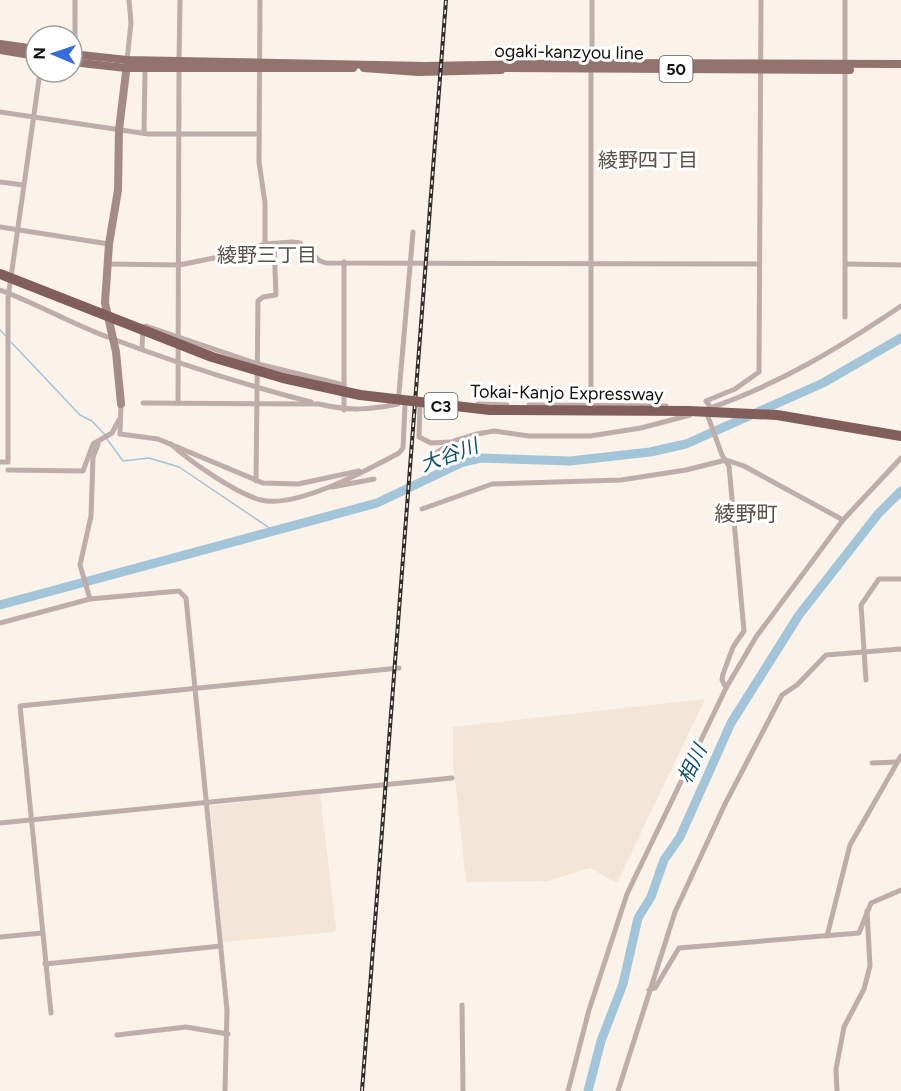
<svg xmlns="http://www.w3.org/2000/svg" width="901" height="1091" viewBox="0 0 901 1091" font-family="Figtree,'Noto Sans JP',sans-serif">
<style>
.built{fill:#f3e5d7}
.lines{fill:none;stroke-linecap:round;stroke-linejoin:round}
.stream{stroke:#a2c5d9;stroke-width:1.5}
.river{stroke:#a2c5d9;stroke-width:9}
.street{stroke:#bfadab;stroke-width:5}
.secondary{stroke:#a58b88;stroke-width:8}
.primary{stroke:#92736e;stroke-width:8}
.rail-casing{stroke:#312d29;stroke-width:4}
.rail{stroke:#fff;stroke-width:1.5;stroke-dasharray:4.5;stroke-linecap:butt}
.highway-bridge{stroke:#815e59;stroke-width:10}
.labels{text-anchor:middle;stroke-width:6;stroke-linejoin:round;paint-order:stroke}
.shield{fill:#fff;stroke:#5a5856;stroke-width:1.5}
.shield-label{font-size:16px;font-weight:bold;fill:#13100d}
.street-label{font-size:18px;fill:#13100d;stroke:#fff}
.neighbourhood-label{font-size:20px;fill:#58514a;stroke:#fff}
.water-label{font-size:20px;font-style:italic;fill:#145370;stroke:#fff}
.quarter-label{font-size:21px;fill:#58514a;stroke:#fff}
</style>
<rect width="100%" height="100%" fill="#fbf2e9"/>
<g class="built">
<polygon points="705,699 617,883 590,868 548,881 466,882 453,761 453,727"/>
<polygon points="320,793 336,929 334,932 223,942 210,806"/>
</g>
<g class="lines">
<g class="stream">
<polyline points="0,330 6,336"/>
<polyline points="11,342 80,415 92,421 105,435"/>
<polyline points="107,439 123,461 149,458 179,467 274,531"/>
</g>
<g class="river">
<polyline points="0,605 377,503 463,462 481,458 570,461 650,452 686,444 823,383 901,338"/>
<polyline points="588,1091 601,1041 623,984 638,918 651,897 664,860 680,837 731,723 799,615 878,514 901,491"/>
</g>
<g class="street">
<polyline points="260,0 259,162 265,203 265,244"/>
<polyline points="75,54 75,0"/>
<polyline points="127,60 131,23 129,0"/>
<polyline points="179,61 180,0"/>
<polyline points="592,63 592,0"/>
<polyline points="845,65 845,0"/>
<polyline points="0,112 148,134 259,134"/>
<polyline points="144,133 145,69"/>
<polyline points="0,182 23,185"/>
<polyline points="0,227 109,244"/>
<polyline points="344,262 344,410"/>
<polyline points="107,264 179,265 234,254 265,244 292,242 300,243 320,261 326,263 760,264"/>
<polyline points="846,264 901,265"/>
<path d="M0,290c36,13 70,33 105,46 68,26 136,48 206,66"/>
<polyline points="845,317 845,70"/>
<polyline points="142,349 143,327 146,326 258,364 344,385"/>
<path d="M143,403l176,1c29,7 50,6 79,0l15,-172"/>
<polyline points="178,403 179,69"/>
<polyline points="121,404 120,434 158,439 263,483 298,484 359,471"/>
<polyline points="417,404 420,404 419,437 431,443 451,442"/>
<polyline points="478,404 507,405"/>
<polyline points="529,405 666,406"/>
<polyline points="711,408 706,401 735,389 759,372 761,0"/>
<path d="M707,409c71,-24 132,-61 194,-103"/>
<polyline points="591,411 591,70"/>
<polyline points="706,411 722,455 729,466 744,631 733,647 723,674 722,680 726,688"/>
<path d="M171,444c18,17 66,50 90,56 35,9 106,-30 138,-47l4,-5 2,-43"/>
<polyline points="433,455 454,441 477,434 494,431 529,436 590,436 641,428 690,415"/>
<polyline points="0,462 8,462 8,298 40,72"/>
<polyline points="8,470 83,471 93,444 112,433 119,420"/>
<polyline points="256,481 258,301 263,297 276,295 274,244"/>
<polyline points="332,487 374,479"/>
<polyline points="422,509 492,484 621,480 686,470 726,460 744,466 843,520"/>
<polyline points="90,599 80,565 91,516 93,457 98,444"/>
<polyline points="0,623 90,599 179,591 186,598 227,1010 225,1091"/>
<polyline points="866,680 861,605 879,579 901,579"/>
<polyline points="872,763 897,762"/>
<polyline points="0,823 452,778"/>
<polyline points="827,936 850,845 901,756"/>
<polyline points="0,937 42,933"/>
<polyline points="45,964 221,946"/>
<polyline points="649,990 655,988 679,948 859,933 871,903 901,890"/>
<polyline points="462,1005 463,1091"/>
<polyline points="51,1013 20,706 399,668"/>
<polyline points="117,1035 186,1027 228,1034"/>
<polyline points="568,1091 589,1010 627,894 726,688 756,637 843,520 901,458"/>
<polyline points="618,1091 675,912 725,804 782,695 797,685 826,655 901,649"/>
<polyline points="837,1091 836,1069 844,1027 864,989 870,966 867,911"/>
</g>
<polyline class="secondary" points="121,404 116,352 105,303 109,244 118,190 119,130 127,64"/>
<g class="primary">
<polyline points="0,44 36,49"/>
<polyline points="0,50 36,56"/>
<polyline points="72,54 127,60 425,66 592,63 901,64"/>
<polyline points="72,62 126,68 353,68"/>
<polyline points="364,68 418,72 501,70"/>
<polyline points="503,68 850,70"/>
</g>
<g class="rail-casing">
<polyline id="rail" points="362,1091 446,0"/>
</g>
<use href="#rail" class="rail"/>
<polyline class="highway-bridge" points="0,274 212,357 283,378 360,395 490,410 689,411 777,415 901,436"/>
</g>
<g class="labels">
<g class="shield">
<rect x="659.5" y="56" width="33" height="26" rx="4.5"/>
<rect x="424.5" y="393" width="33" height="26" rx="4.5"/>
</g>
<g class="shield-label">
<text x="676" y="75">50</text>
<text x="441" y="412">C3</text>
</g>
<g class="street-label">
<text transform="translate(569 52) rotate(1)" y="6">ogaki-kanzyou line</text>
<text transform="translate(567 393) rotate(1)" y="6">Tokai-Kanjo Expressway</text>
</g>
<g class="neighbourhood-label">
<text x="648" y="167">綾野四丁目</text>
<text x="267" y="262">綾野三丁目</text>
</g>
<g class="water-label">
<text transform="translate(449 455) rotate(-20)" y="7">大谷川</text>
<text transform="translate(692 764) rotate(-64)" y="7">相川</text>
</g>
<g class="quarter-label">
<text x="746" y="521">綾野町</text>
</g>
</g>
<g transform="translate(54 54) rotate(272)"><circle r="28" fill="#ffffff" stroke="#a19f9e" stroke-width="1.5"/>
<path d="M0-4.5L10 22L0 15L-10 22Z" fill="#386bda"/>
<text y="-9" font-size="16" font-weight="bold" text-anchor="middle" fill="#13100d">N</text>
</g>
</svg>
